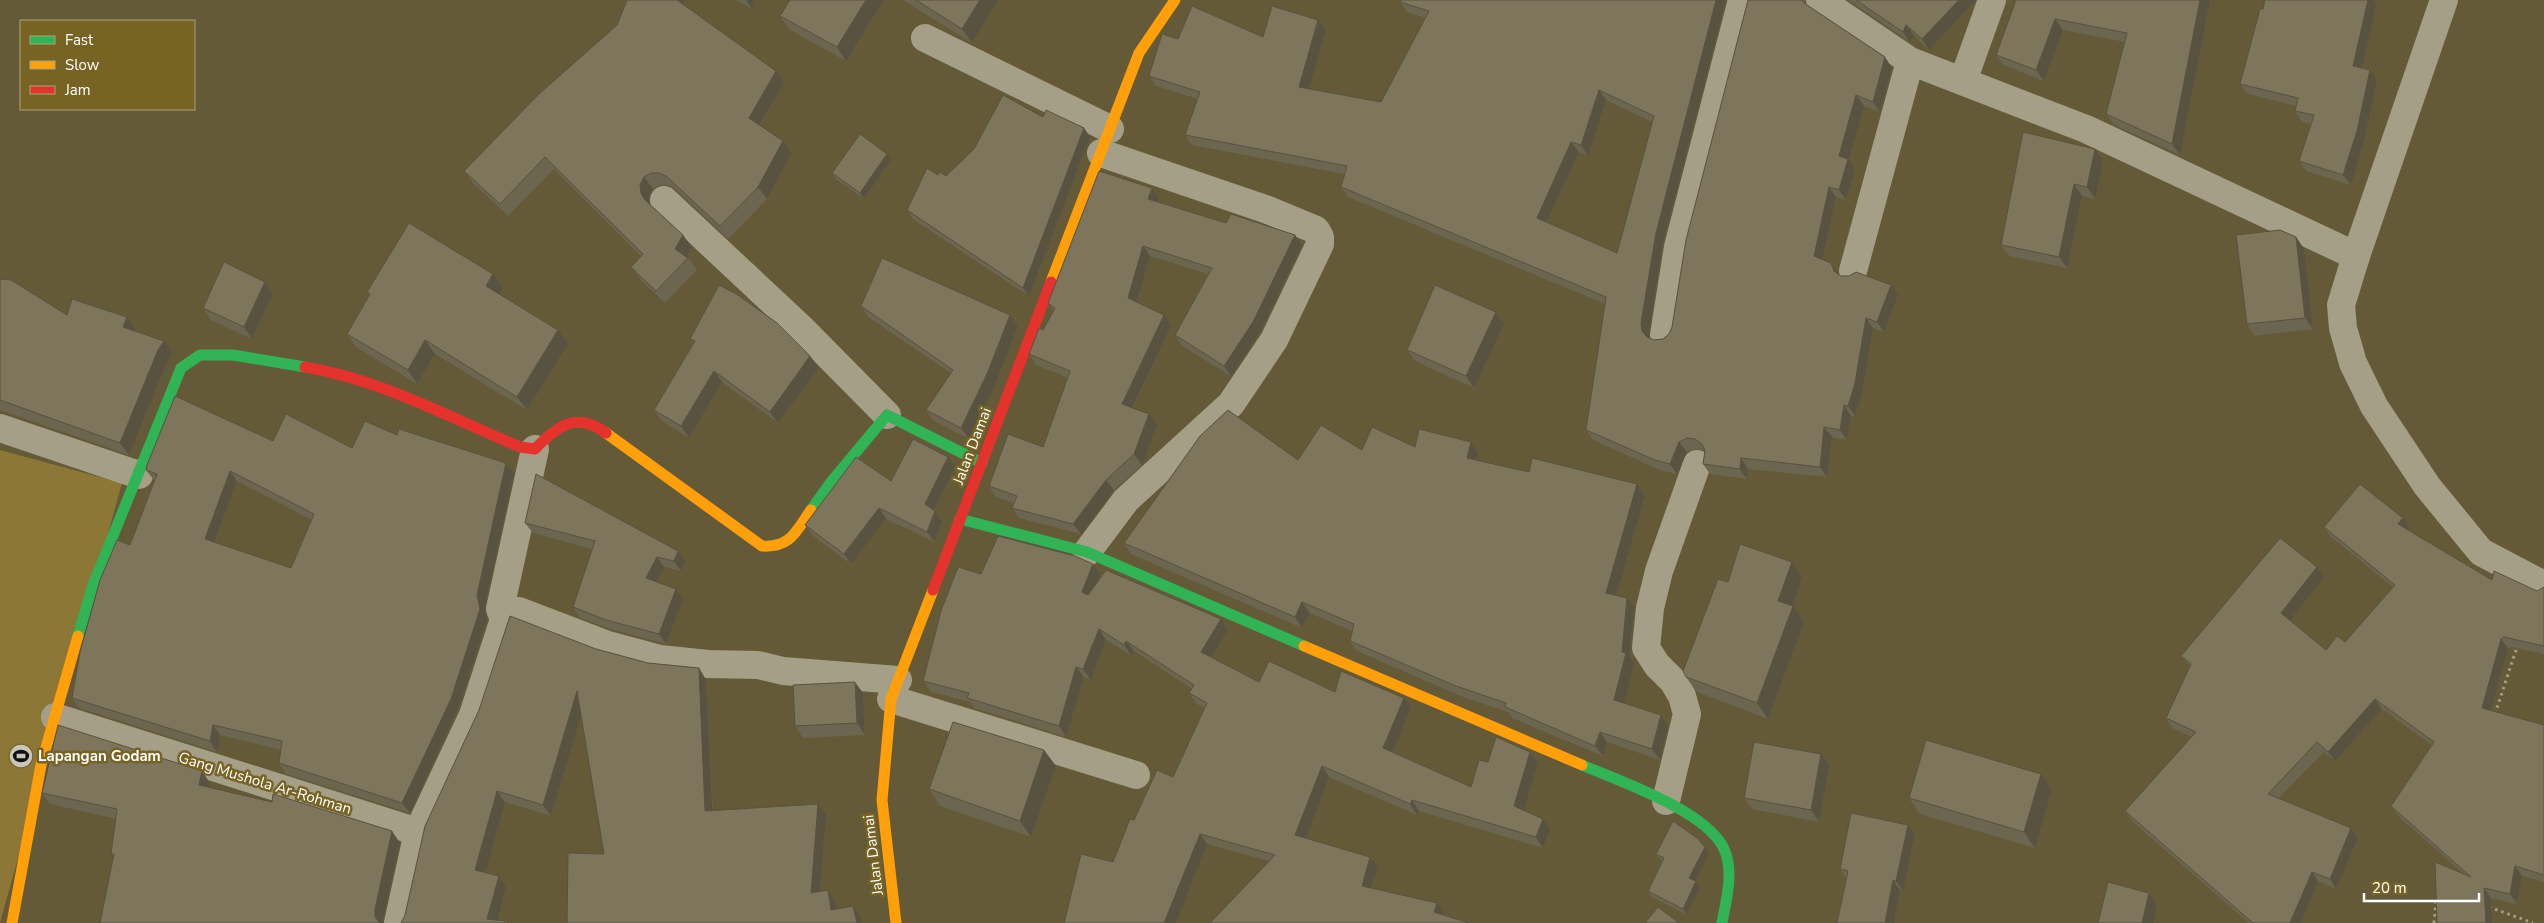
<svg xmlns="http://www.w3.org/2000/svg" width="2544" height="923" viewBox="0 0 2544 923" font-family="'Nunito Sans',sans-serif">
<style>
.grass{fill:#8c7736}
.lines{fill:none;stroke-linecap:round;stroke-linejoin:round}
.path{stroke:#a59f88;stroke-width:3;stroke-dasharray:2.5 4;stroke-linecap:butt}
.street{stroke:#a59f88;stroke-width:28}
.fast{stroke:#30b455;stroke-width:11}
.slow{stroke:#ff9f0a;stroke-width:11}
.jam{stroke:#e5322d;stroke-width:11}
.wall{fill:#6c654f;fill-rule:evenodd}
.shaded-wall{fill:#585240}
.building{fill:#7d755c;stroke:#585240;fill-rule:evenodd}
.labels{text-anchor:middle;stroke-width:5;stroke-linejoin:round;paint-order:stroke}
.street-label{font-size:15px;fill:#fff;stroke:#776425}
.poi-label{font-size:15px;font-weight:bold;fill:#fff;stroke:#776425;text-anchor:start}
</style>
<rect width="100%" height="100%" fill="#645a38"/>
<polygon class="grass" points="0,450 122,483 0,923"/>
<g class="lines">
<g class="path">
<polyline points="2495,714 2518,644"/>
<polyline points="2489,907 2533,923"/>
<polyline points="2434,923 2436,901"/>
</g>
<g class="street">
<polyline points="1820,0 1910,61 2086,129 2356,256"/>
<polyline points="2444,0 2356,256 2341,305 2343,328 2353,363 2374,406 2427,486 2481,552 2544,585"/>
<polyline points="925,38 1110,129"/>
<polyline points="1963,81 1992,0"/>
<polyline points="664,200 803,330 887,415"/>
<polyline points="1853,271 1910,61"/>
<polyline points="1664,335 1678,247 1742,0"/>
<polyline points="0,428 139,475"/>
<polyline points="1087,552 1126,500 1231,404 1274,340 1320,244 1320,237 1316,230 1268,210 1101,153"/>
<polyline points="504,619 500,609 535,449"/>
<polyline points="891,699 1136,775"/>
<polyline points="55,717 418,832"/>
<polyline points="1666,801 1687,714 1682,696 1673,681 1657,665 1646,648 1650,608 1659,571 1697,464"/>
<polyline points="398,923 418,832 473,715 504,619 510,612 519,611 608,645 660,659 708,664 758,665 783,671 898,680"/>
</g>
<g class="fast">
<polyline points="811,510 831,482 887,415 982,463"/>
<polyline points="960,519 1087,552 1304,646"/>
<polyline points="78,636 93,585 181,368 200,355 233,355 305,367"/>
<path d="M1582,765c37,16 132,48 144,89 7,22 0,47 -4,69"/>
</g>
<g class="slow">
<polyline points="1051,282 1139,53 1175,0"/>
<path d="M606,433l156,113c29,2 34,-15 49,-36"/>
<polyline points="1304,646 1582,765"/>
<polyline points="12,923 41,765 78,636"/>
<polyline points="896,923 882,800 891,699 933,590"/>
</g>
<g class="jam">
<path d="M305,367c74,12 146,51 215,80l15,2c22,-23 41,-38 71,-16"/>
<polyline points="933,590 1051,282"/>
</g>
</g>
<g class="wall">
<polygon points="627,0 685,0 682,4 776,71 784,83 760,126 791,154 767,199 728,239 674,188 668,185 660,185 653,189 649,197 649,203 692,247 686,257 688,258 697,270 665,303 640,279 631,267 641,256 554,169 508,216 473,183 464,171 617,25"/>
<polygon points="736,0 754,0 752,9"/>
<polygon points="884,0 846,61 790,30 780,16"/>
<polygon points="903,0 998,0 972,43"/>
<path d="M1401,0h325l-63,243 -14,90v5l5,2 9,-1 6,-5 3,-7 76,-327h57v4l87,64 -12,44 -16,-6 -15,54 6,9 -9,31 -10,-3 -13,63 18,16 57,19 -14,37 -11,-4 -11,65 -7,23h-4l-4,24 -15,-3 -5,40 -79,-8 -1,10 -37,-5 -7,-10 2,-13 -2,-1 -8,-1 -8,3 -10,22 -15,-3 -69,-31 -7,-10 19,-126 -257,-107 -7,-10 3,-13 -152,-29 -7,-10 13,-36 -42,-13 -7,-10 29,-37 85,-2 55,-17 8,10 -18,59 73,13 44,-84 -18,-6 -7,-10zM1606,100l46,22 -35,131 -70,-31 32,-70 9,4z"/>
<polygon points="1848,0 1976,0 1929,50 1914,35 1910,42"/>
<polygon points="2016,0 2210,0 2180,155 2114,125 2106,114 2125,42 2063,30 2044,81 2003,65 1996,55"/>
<polygon points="2376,5 2362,68 2377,80 2364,141 2351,185 2306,171 2299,161 2311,124 2302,122 2295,111 2296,106 2248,94 2240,84 2263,9"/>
<polygon points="1043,117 1084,128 1090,137 1029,296 913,219 907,210 938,175 946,176"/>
<polygon points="2095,149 2103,160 2095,199 2082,196 2067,268 2009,256 2001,245"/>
<polygon points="891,160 864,199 836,179 832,173"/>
<polygon points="1152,188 1159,198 1158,202 1226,223 1295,235 1302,245 1260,332 1231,376 1182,346 1175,335 1208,274 1150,256 1137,303 1164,315 1171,326 1133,408 1157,425 1142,465 1114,490 1081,534 1019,518 1012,508 1014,503 996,497 989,486 1043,447 1068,378 1036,365 1029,354 1054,311 1048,303"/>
<polygon points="2296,237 2304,249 2313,329 2255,336 2247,324"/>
<polygon points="0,279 67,315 135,330 135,331 164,341 173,353 167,362 129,455 0,410"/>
<polygon points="265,282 273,293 252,339 211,320 203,308"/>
<polygon points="503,288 499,294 568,344 527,410 435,354 417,384 356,347 347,334 369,295 367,292"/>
<polygon points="861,306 1010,315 1018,326 995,385 969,439 934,421 926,410 951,373 868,317"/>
<polygon points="1496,312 1504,324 1474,388 1415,361 1407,350"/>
<polygon points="690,339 810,356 819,368 778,423 722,382 689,438 662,421 654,410 693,343"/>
<path d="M397,435l109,28 8,11 -29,132 2,14 -29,89 -48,104 -124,-39 -7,-11 2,-13 -61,-15 -3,17 -138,-44 -7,-10 82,-218 -8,-10 127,-29 79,7zM237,481l75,39 -21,48 -76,-26z"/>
<polygon points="1471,442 1478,453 1476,460 1529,472 1637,484 1645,495 1616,595 1634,608 1629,657 1634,663 1623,703 1668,726 1660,760 1607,742 1603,756 1512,718 1508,712 1463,697 1357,651 1350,641 1352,631 1310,613 1302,628 1131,554 1124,543 1298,460 1362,450 1415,447"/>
<polygon points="955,467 934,510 942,521 935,542 886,519 851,564 812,535 805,525 891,481"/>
<polygon points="2403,518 2410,528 2408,530 2492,580 2537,591 2544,587 2544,654 2511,647 2508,648 2491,711 2544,725 2544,882 2522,876 2517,904 2491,898 2398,816 2391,806 2432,745 2382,709 2335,761 2324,752 2279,798 2351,828 2358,838 2336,889 2318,881 2301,923 2249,923 2132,821 2125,811 2192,737 2172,728 2166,718 2190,667 2181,656 2317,567 2324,577 2290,620 2326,650 2345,642 2393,587 2331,537 2324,527"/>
<polygon points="525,523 678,551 685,561 681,571 664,567 656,582 683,599 666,644 613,630 580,618 573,607 592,549 533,533"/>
<polygon points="1792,562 1802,577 1792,606 1804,622 1768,719 1697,692 1686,677 1728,582"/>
<polygon points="981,574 1100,575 1097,581 1228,630 1211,657 1259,682 1335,692 1411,708 1393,752 1471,787 1488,762 1530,752 1538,763 1524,810 1550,829 1543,848 1419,811 1417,815 1329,777 1305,838 1378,867 1372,888 1437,903 1444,913 1269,861 1207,844 1176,923 1064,923 1113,862 1134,820 1173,777 1205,708 1197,704 1189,693 1192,689 1134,651 1131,655 1106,640 1091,680 1084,677 1066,737 974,708 970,702 931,692 923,681"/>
<polygon points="596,649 648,663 699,668 706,680 713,810 826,815 820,892 836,902 837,909 861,917 862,923 567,923 604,854 581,715 551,816 505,802 485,872 499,876 506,887 498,920 505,921 506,923 401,923"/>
<polygon points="863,693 865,735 803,738 795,726"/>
<polygon points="1056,766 1031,837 940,806 929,789"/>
<polygon points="1829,766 1819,822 1752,809 1744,798"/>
<polygon points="210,783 209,788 400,843 383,920 383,923 100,923 114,857 111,854 116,819 50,804 42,793"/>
<polygon points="2052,790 2035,848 1920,814 1909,798"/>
<polygon points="1915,834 1903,891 1900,890 1894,923 1837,923 1846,878 1840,869"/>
<polygon points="1705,847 1709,853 1695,881 1700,887 1687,915 1652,897 1648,891 1662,861 1660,860 1656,854"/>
</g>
<g class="shaded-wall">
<polygon points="674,0 685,0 680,8"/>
<polygon points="746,0 754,0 752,9"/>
<polygon points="866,0 884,0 846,61 837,47"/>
<polygon points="980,0 998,0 972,43 962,29"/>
<polygon points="1716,0 1726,0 1663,243 1649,333 1650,341 1642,331 1641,323 1656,233"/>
<polygon points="1959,0 1976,0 1929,50 1922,39"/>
<polygon points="2200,0 2210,0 2180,155 2172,144"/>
<polygon points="2368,0 2373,0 2376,5 2360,77 2353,66"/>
<polygon points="2055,19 2063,30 2044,81 2036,70"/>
<polygon points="1318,20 1326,30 1306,98 1299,87"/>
<polygon points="1906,25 1914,35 1910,42 1903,32"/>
<polygon points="1885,57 1892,68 1880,112 1873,102"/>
<polygon points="2370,70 2377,80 2364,141 2351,185 2343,175"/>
<polygon points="776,71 784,83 757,130 749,118"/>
<polygon points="1599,90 1606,100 1588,156 1581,145"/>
<polygon points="1856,95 1864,106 1849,160 1855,169 1846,200 1839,190 1839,156"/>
<polygon points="1084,128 1090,137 1029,296 1023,288"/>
<polygon points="783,141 791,154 767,199 758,187"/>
<polygon points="1571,142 1579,152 1544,228 1537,218"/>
<polygon points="2095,149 2103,160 2095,199 2087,187"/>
<polygon points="887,154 891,160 864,199 860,193"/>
<polygon points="644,177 653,189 649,197 649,205 653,211 641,193 640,185"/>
<polygon points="2074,184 2082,196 2067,268 2059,257"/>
<polygon points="1829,187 1836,197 1821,267 1814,256"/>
<polygon points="1152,188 1159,198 1155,209 1148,199"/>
<polygon points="683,235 692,247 684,261 675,249"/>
<polygon points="1295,235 1302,245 1260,332 1231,376 1224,366"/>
<polygon points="2296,237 2304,249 2313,329 2305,318"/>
<polygon points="1143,246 1150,256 1135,309 1128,298"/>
<polygon points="1831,263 1838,273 1842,282 1834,271"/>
<polygon points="493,274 503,288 496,300 486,286"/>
<polygon points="265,282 273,293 252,339 244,327"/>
<polygon points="1891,285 1898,295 1884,332 1877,322"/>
<polygon points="1496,312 1504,324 1474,388 1466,376"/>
<polygon points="1010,315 1018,326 995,385 969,439 961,428"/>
<polygon points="1164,315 1171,326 1129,415 1122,404"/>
<polygon points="127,317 135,330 132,339 123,327"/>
<polygon points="1866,318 1873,328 1862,393 1855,416 1848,406"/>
<polygon points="558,330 568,344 527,410 517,397"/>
<polygon points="425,340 435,354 417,384 408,370"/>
<polygon points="164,341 173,353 167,362 129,455 120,443 158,350"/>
<polygon points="810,356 819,368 778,423 770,412"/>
<polygon points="714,371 722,382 689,438 681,426"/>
<polygon points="1844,405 1851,416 1847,440 1840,430"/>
<polygon points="1149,414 1157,425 1142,465 1134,454"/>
<polygon points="1824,427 1832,437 1827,477 1820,467"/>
<polygon points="1471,442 1478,453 1474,469 1467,458"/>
<polygon points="1679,442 1687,452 1677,474 1670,464"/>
<polygon points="948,457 955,467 932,514 925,504"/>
<polygon points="1741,458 1748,469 1747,479 1740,469"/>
<polygon points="506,463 514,474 485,606 487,620 458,709 410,813 402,803 477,595"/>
<polygon points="230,471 237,481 212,549 205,539"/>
<polygon points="1106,480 1114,490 1081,534 1073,524"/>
<polygon points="1637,484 1645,495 1614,603 1606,593"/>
<polygon points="879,508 886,519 851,564 844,554"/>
<polygon points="935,511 942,521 935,542 927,532"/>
<polygon points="2403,518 2410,528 2405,534 2398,524"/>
<polygon points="678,551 685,561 681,571 674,561"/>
<polygon points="657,557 664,567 653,588 646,578"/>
<polygon points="1792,562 1802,577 1789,616 1778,601"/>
<polygon points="1093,564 1100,575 1089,602 1082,592"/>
<polygon points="2317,567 2324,577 2288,623 2281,613"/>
<polygon points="676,589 683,599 666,644 659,634"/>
<polygon points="1627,598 1634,608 1629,657 1634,663 1622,710 1614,700 1622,652"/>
<polygon points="1302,602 1310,613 1302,628 1295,617"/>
<polygon points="1793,606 1804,622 1768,719 1757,703"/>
<polygon points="1221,619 1228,630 1208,662 1201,652"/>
<polygon points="1099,629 1106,640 1091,680 1083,669"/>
<polygon points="2501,639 2508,648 2489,718 2482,708"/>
<polygon points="1126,641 1134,651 1131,655 1124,645"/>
<polygon points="1076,667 1084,677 1066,737 1059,726"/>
<polygon points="699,668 706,680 713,822 705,811"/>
<polygon points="855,682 863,693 865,735 857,723"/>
<polygon points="577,691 585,702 551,816 543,805"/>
<polygon points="1404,698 1411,708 1390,759 1383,748"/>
<polygon points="2375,699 2382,709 2335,761 2328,752"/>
<polygon points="1661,715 1668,726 1660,760 1652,749"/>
<polygon points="213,725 220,735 217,752 210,741"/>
<polygon points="1600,732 1607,742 1603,756 1595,746"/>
<polygon points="1044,750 1056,766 1031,837 1020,821"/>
<polygon points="1530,752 1538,763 1522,817 1514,806"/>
<polygon points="1821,754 1829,766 1819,822 1811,810"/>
<polygon points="1322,766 1329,777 1303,845 1295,835"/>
<polygon points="202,771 210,783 207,797 199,785"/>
<polygon points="2041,774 2052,790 2035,848 2024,832"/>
<polygon points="497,791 505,802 483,881 475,870"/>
<polygon points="1412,800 1419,811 1417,815 1410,804"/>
<polygon points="818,804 826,815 819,904 811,893"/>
<polygon points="1543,819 1550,829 1543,848 1536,837"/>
<polygon points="1908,825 1915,834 1903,891 1896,881"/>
<polygon points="2351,828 2358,838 2336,889 2330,879"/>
<polygon points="392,831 400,843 383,920 383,923 380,923 375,917 375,909"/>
<polygon points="1200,834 1207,844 1176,923 1164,923"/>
<polygon points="1705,847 1709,853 1694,884 1689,878"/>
<polygon points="1370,857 1378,867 1369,896 1362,886"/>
<polygon points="2515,866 2522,876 2517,904 2510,894"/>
<polygon points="2312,872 2318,881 2301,923 2290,923"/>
<polygon points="499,876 506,887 497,923 487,919"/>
<polygon points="1893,880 1900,890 1894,923 1885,923"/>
<polygon points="1696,881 1700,887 1687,915 1683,909"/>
<polygon points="2484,888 2491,898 2492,923 2486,923"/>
<polygon points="828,890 836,902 839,921 831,910"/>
<polygon points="2149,893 2157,904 2153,923 2142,923"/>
<polygon points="1437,903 1444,913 1442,922 1434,912"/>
<polygon points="853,906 861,917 862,923 857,923"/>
</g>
<g class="building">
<polygon points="627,0 677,0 776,71 749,118 783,141 758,187 720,226 666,176 659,173 651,173 644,177 640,185 641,193 644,199 683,235 675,249 688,258 656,291 631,267 643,254 545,157 500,204 464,171 539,94 617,25"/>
<polygon points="790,0 866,0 837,47 780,16"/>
<polygon points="916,0 980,0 962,29"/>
<path d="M1401,0h315l-60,233 -15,90 1,8 5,6 7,3 9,-1 6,-5 3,-7 14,-87 62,-240h54l2,3 81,54 -12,45 -17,-7 -17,61 9,3 -9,31 -10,-3 -15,69 17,7 3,8 7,5h8l7,-4 35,13 -14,37 -11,-4 -11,65 -7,23 -4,-1 -4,25 -16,-3 -4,40 -79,-9 -1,11 -37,-5 2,-13 -3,-7 -7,-5 -8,-1 -8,4 -9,22 -15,-4 -69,-30 20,-133 -265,-110 6,-21 -162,-31 15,-43 -51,-16 13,-42 16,5 14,-33 71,31 9,-31 46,14 -19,67 82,15 48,-91 -29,-9zM1599,90l55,26 -37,137 -80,-35 34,-76 10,3z"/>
<polygon points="1856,0 1959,0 1922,39 1906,25 1903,32"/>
<polygon points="2016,0 2200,0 2172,144 2106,114 2127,33 2055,19 2036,70 1996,55"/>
<polygon points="2265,0 2368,0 2353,66 2370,70 2357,131 2343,175 2299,161 2314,115 2295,111 2298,98 2240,84 2260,9 2263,9"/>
<polygon points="1003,95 1043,117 1046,110 1084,128 1023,288 907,210 927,168 938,175 940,172 946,176 974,149"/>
<polygon points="2023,132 2095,149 2087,187 2074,184 2059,257 2001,245"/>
<polygon points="860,134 887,154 860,193 832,173"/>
<polygon points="1099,171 1152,188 1148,199 1226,223 1231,214 1295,235 1253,322 1224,366 1175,335 1212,268 1143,246 1128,298 1164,315 1122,404 1149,414 1134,454 1106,480 1073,524 1012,508 1017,496 989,486 1008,434 1043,447 1070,371 1029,354 1039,328 1043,330 1055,308 1048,303"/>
<polygon points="409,223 493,274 486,286 558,330 517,397 425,340 408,370 347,334 370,294 367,292"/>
<polygon points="2280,230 2296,237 2305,318 2247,324 2236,235"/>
<polygon points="882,258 1010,315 987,374 961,428 926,410 953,370 861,306"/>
<polygon points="224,262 265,282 244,327 203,308"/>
<polygon points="0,279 11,280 67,315 72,299 127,317 123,327 164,341 158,350 120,443 0,400"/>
<polygon points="719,285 738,295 777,323 810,356 770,412 714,371 681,426 654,410 695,341 690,339"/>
<polygon points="1435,285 1496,312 1466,376 1407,350"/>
<path d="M175,396l98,45 13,-27 66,34 13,-27 32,14 2,-6 107,34 -29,132 3,14 -29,90 -49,104 -123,-40 3,-22 -69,-16 -3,16 -138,-43 8,-46 20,-72 17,-40 13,5 27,-71 -11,-4 1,-5zM230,471l84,43 -23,54 -86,-29z"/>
<polygon points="1228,410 1298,460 1321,425 1362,450 1372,427 1415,447 1419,429 1471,442 1467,458 1529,472 1532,458 1637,484 1606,593 1627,598 1622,652 1626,653 1614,700 1661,715 1652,749 1600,732 1595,746 1505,707 1506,703 1456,686 1350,641 1354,624 1302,602 1295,617 1124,543 1200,436"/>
<polygon points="913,439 948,457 925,504 935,511 927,532 879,508 844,554 805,525 856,457 891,481"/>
<polygon points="536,474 678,551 674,561 657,557 646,578 676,589 659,634 606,620 573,607 595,541 525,523"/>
<polygon points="2360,484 2403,518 2398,524 2492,580 2494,571 2537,591 2544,587 2544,646 2504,637 2501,639 2482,708 2544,725 2544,875 2515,866 2510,894 2484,888 2486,923 2437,923 2435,862 2471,877 2391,806 2434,742 2375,699 2328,752 2317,742 2268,794 2351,828 2330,879 2312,872 2290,923 2253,923 2125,811 2196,732 2166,718 2191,664 2181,656 2280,538 2317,567 2281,613 2326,650 2337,636 2345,642 2395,585 2324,527"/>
<polygon points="998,536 1075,556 1093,564 1082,592 1088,595 1106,570 1221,619 1201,652 1259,682 1269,661 1335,692 1341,671 1404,698 1383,748 1471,787 1479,760 1488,762 1496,737 1530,752 1514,806 1543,819 1536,837 1412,800 1410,804 1322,766 1295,835 1370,857 1362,886 1437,903 1434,912 1469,923 1210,923 1275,855 1200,834 1164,923 1064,923 1081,854 1113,862 1130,819 1134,820 1157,770 1173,777 1207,703 1189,693 1194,685 1126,641 1124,645 1099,629 1083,669 1076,667 1059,726 967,698 969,693 923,681 941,611 958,567 981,574"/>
<polygon points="1740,544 1792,562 1778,601 1793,606 1757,703 1686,677 1683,671 1718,579 1728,582"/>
<polygon points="510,616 596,649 648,663 699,668 705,811 818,804 811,893 828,890 831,910 853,906 857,923 567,923 568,853 604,854 577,691 543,805 497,791 475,870 499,876 487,919 505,921 504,923 401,923 405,915 425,826 479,710"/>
<polygon points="855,682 857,723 795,726 793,685"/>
<polygon points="953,722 1044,750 1020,821 929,789"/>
<polygon points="58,725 202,771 199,785 272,802 273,794 392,831 375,909 375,917 380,923 100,923 114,854 111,854 117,809 42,793"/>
<polygon points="1926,740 2041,774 2024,832 1909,798"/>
<polygon points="1754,742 1821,754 1811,810 1744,798"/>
<polygon points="1851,813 1908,825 1896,881 1893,880 1885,923 1837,923 1848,871 1840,869"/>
<polygon points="1673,821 1697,838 1705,847 1689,878 1696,881 1683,909 1648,891 1664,858 1656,854"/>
<polygon points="2108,882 2149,893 2142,923 2098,923"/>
<polygon points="1658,907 1679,923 1645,923"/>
</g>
<defs>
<g id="stadium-disc" transform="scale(1.25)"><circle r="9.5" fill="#c9c5b9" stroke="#776425"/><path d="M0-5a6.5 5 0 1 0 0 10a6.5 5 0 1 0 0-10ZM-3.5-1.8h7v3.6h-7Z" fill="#111"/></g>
</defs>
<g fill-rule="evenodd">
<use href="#stadium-disc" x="21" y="756"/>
</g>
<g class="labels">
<g class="street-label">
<text transform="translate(972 446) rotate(-69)" y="5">Jalan Damai</text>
<text transform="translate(265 783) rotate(17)" y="5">Gang Mushola Ar-Rohman</text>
<text transform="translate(873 855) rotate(-97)" y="5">Jalan Damai</text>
</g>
<g class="poi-label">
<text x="38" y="761">Lapangan Godam</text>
</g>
</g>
<rect x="20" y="20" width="175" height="90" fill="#776425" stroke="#ada27c"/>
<rect x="30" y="36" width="25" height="8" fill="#30b455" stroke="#ada27c"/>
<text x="65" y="45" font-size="15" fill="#ffffff">Fast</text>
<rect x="30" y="61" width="25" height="8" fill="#ff9f0a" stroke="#ada27c"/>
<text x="65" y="70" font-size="15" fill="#ffffff">Slow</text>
<rect x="30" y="86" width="25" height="8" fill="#e5322d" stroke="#ada27c"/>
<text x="65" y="95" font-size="15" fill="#ffffff">Jam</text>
<path d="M2364 893v8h115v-8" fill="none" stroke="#ffffff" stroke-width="2.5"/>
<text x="2372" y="893" font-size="15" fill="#ffffff" stroke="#776425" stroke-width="4" paint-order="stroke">20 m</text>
</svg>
